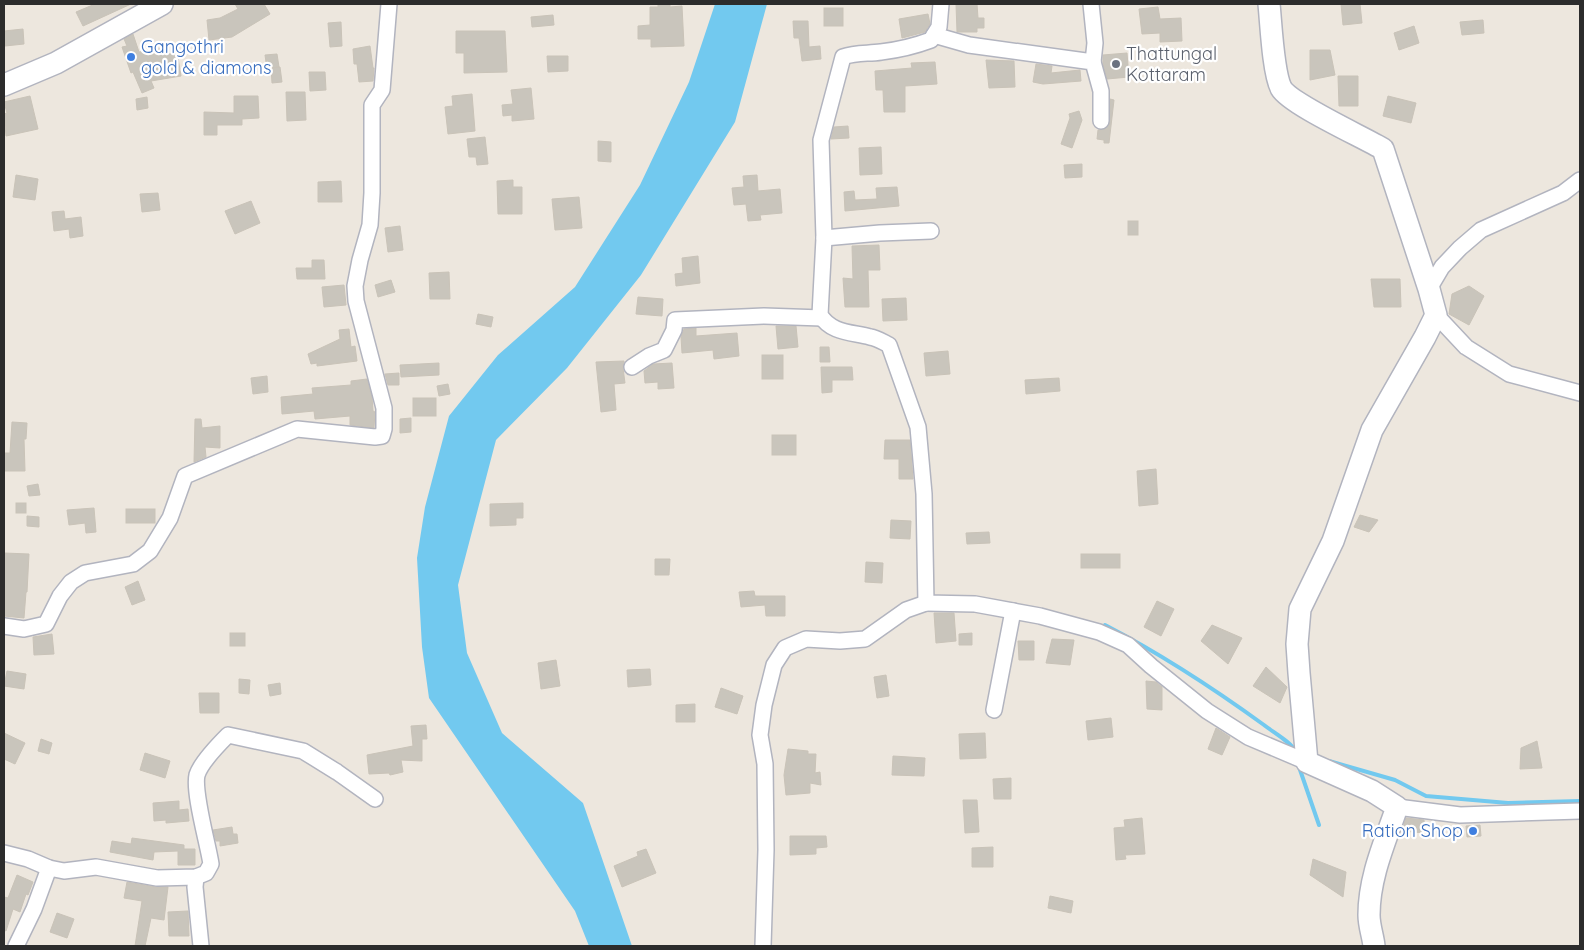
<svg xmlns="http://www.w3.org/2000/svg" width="1584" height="950" viewBox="0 0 1584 950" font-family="Quicksand,sans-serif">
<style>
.water{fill:#72c9ef}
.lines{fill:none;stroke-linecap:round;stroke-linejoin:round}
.stream{stroke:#72c9ef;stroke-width:4}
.building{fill:#c9c5bc;stroke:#c9c3b8}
.street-casing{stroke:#b2b4bf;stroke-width:18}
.secondary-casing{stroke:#b2b4bf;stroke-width:24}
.street{stroke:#fff;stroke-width:15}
.secondary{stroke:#fff;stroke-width:21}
.shop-dot{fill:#3f7fe0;stroke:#fff;stroke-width:2}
.worship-dot{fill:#6b7280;stroke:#fff;stroke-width:2}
.labels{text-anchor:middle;stroke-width:4.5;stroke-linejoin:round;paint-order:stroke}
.shop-label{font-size:18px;fill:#366cbe;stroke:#fff;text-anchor:start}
.worship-label{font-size:18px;fill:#5b616d;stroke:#fff;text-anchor:start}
</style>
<rect width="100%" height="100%" fill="#ede7de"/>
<polygon class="water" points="715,4 767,4 735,122 641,275 567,368 496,440 458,585 467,653 502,733 583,803 632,946 589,946 575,911 429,698 422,647 417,558 425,507 449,416 498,355 575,287 640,185 689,82"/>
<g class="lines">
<g class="stream">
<path d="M1105,625c56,29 108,63 159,100 10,8 26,16 32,27"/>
<polyline points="1329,761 1395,780 1426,796 1508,803 1580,801"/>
<polyline points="1298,764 1319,825"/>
</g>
</g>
<g class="building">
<polygon points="95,4 131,4 83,26 76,12"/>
<polygon points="235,4 264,4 270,14 232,37 209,40 207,20 220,18 238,9"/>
<polygon points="658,4 670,4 670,7 682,6 684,46 651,47 651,39 638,39 638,26 650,25 650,7 658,7"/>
<polygon points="956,4 977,4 978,18 984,18 984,28 977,28 977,32 957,32"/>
<polygon points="1341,4 1360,4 1362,23 1343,25"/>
<polygon points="1158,7 1160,19 1181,18 1182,41 1160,42 1160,33 1142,34 1139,9"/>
<rect x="824" y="8" width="19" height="18"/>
<polygon points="928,14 930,24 925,32 902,38 899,19"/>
<polygon points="553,15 554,25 532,27 531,17"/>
<polygon points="1483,20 1484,33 1462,35 1460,22"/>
<polygon points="793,21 808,21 809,47 820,46 821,59 802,61 799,38 794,38"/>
<polygon points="341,22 342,46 330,47 328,23"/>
<polygon points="1414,26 1419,43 1399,50 1394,33"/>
<polygon points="23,29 24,44 5,46 4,31"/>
<polygon points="456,31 505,31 507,72 464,73 464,53 456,53"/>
<polygon points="133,34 139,52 167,48 168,54 177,52 181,76 151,81 154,88 142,93 133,72 131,73 122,47 127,46 124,39"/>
<polygon points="370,46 373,68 374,68 373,81 359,82 357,64 354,64 353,49"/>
<polygon points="1310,50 1330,50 1335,75 1310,80"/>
<polygon points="1127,53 1129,77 1107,79 1103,64 1103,55"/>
<polygon points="277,54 279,67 267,69 265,55"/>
<polygon points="547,56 568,56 568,71 548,72"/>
<polygon points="986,60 1014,61 1015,87 989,88"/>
<polygon points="935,62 937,84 905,86 905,112 884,112 883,90 876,90 875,71 912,68 911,63"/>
<polygon points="1036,64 1052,66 1051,73 1080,70 1081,81 1043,84 1033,82"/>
<polygon points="280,67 282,82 272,83 271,68"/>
<polygon points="309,72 325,72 326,90 310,91"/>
<polygon points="1338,76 1358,76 1358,106 1339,106"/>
<polygon points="531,88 534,119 512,121 512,115 503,116 502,105 513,104 511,90"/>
<polygon points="286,92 305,92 306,120 287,121"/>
<polygon points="472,94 475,131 448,134 445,107 453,106 452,96"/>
<polygon points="30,96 38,129 6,136 4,114 7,113 4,102"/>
<polygon points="234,96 258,96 259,118 242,119 242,125 217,125 217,135 204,135 204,112 234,113"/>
<polygon points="1388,96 1416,103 1411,123 1383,116"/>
<polygon points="147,97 148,108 137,110 136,99"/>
<polygon points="1110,99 1114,100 1109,143 1104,143 1104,140 1097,139 1098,130 1105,129 1109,125"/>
<polygon points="1079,111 1082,120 1072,148 1061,144 1070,118 1069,114"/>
<polygon points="848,126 849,138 831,139 834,127"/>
<polygon points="485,137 488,164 477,165 476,157 469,157 467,139"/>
<polygon points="598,141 611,142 611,162 598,161"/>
<polygon points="881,147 882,174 860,175 859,148"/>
<polygon points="1082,164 1082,177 1065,178 1064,165"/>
<polygon points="16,175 38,179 35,200 13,197"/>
<polygon points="757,175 758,191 780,189 782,213 760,215 761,220 748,221 746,204 734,205 732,188 744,187 743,176"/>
<polygon points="513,180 513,187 522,187 522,214 498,214 497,181"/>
<polygon points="341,181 342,202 318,202 318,182"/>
<polygon points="897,187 899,206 845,211 844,192 854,191 855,200 877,199 876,188"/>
<polygon points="158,193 160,210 142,212 140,194"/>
<polygon points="579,197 582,228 555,230 552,199"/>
<polygon points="251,201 260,223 235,234 225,211"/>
<polygon points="64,211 65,219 81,217 83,236 70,238 69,229 54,231 52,212"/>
<rect x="1128" y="221" width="10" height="14"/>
<polygon points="400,226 403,250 388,252 385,228"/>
<polygon points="879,245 880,270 868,270 869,307 845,307 843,278 853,279 852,246"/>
<polygon points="698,256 700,283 676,286 675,274 683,273 682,258"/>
<polygon points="312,260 324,260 325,279 297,279 296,268 312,268"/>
<polygon points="449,272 450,299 430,299 429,273"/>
<polygon points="1371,279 1400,279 1401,307 1374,307"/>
<polygon points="391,280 395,292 378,297 375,285"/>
<polygon points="344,285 346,305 324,307 322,287"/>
<polygon points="1469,286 1484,296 1469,325 1449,314 1452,294"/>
<polygon points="638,297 663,299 662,316 636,314"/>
<polygon points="906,298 907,320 883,321 882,299"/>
<polygon points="478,314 493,317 491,327 476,324"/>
<polygon points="776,326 796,326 798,347 778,349"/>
<polygon points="696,328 696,336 737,333 739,356 714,359 713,350 682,353 681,337 684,329"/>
<polygon points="349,329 351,347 355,346 357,361 317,366 317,363 311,364 308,354 340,339 339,330"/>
<polygon points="820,347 829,347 830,362 820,362"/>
<polygon points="948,351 950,374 926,376 924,353"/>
<rect x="762" y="355" width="21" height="24"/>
<polygon points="624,361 623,368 625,383 614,384 616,410 601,412 596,362"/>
<polygon points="439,363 439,375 401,377 400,365"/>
<polygon points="672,363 674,388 658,389 658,382 645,383 644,371 653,364"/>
<polygon points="821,367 852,367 853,380 832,380 832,392 822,393"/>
<polygon points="399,373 399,385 388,385 385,374"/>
<polygon points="267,376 268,392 253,394 251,378"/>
<polygon points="1059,378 1060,391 1026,394 1025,380"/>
<polygon points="367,379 372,397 373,411 375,412 374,428 350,425 350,416 315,419 314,411 282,414 281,397 313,394 312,388 351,385 351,381"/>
<polygon points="448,384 450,394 439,396 437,386"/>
<rect x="413" y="398" width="23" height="18"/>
<polygon points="411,418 411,432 400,433 400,419"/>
<polygon points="195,419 201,419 202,428 220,426 220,448 205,447 206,457 194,462"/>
<polygon points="12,422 27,423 26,439 24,439 25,471 4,471 4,453 10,453"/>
<rect x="772" y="435" width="24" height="20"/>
<polygon points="885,440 910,440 913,479 899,479 899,459 884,459"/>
<polygon points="1156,469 1158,504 1139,506 1137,471"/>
<polygon points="38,484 40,495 29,496 27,486"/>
<rect x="16" y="503" width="10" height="10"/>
<polygon points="523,503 523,518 516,518 516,525 490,526 490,504"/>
<polygon points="94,508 96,532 86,533 85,523 69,525 67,510"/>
<rect x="126" y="509" width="29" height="14"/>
<polygon points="1360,515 1378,520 1369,532 1354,527"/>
<polygon points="27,516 39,517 39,527 27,526"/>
<polygon points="891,520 911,521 910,539 890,538"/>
<polygon points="989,532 990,543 967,544 966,533"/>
<polygon points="4,553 29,554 27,592 26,592 24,618 4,616"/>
<rect x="1081" y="554" width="39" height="14"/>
<polygon points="655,559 670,559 669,575 655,575"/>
<polygon points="866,562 883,563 882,583 865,582"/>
<polygon points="138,581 145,600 132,605 125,587"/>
<polygon points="754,591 755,596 785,596 785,616 766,616 765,605 741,607 739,592"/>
<polygon points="1157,601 1174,609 1161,636 1144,627"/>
<polygon points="934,613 954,613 956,641 936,643"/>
<polygon points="1212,625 1242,638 1228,664 1201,641"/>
<rect x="230" y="633" width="15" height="13"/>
<polygon points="972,633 972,645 959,645 959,634"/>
<polygon points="52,634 54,654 34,655 33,637"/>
<polygon points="1052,639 1074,640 1070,665 1046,663"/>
<polygon points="1018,641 1034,641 1034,660 1019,660"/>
<polygon points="556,660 560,686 541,689 538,663"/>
<polygon points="1266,667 1287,687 1280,703 1253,686"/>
<polygon points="650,669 651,685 628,687 627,670"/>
<polygon points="7,671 26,674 24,689 4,686"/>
<polygon points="886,675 889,696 877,698 874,677"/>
<polygon points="239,679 250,680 249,694 239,693"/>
<polygon points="1146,681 1156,682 1162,687 1162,710 1147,709"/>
<polygon points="280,683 281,694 270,696 268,685"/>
<polygon points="721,688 743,696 737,714 715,707"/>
<polygon points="199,693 219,693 219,713 200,713"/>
<polygon points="695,704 695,722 676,722 676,705"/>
<polygon points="1111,718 1113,737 1088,740 1086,721"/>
<polygon points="426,725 427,739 422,739 422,761 401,760 403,772 390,775 389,773 369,774 367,755 413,746 411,726"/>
<polygon points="1216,728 1230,737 1222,755 1208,749"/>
<polygon points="4,733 25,743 15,764 4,759"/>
<polygon points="985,733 986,758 960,759 959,734"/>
<polygon points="41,739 52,743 49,754 38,751"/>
<polygon points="1537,741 1542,768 1520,769 1521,748"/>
<polygon points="788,749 808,751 808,754 816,754 815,773 820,772 821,785 810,783 810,793 786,795 784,775"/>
<polygon points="145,753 170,761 165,778 140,770"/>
<polygon points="893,756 925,758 924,776 892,775"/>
<polygon points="1011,778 1011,799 994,799 993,779"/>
<polygon points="963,800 977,800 979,832 965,833"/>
<polygon points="179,801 179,810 188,809 189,821 166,823 166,820 154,821 153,803"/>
<polygon points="1142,818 1145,854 1125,855 1126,859 1116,860 1114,828 1125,827 1124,820"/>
<polygon points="1406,818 1424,820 1425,833 1402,831"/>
<polygon points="1480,825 1481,836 1467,837 1466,826"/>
<polygon points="232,827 233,834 237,834 238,843 220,846 220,841 216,841 213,830"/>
<polygon points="790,836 826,836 827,847 816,848 816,854 790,855"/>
<polygon points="132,838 184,845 184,849 195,849 195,865 178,865 178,851 154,852 153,860 110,852 112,841 131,844"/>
<polygon points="993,847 993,867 972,867 972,848"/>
<polygon points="646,849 656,873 622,887 614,866 638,856 637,852"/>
<polygon points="1313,859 1346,872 1343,897 1310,875"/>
<polygon points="17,875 33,882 28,895 26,894 20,912 13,909 6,931 4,930 4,897 8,898"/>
<polygon points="127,882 156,887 168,887 164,920 151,918 145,946 135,946 142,901 124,898"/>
<polygon points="1050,896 1073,901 1071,913 1048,908"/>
<polygon points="188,911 189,936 169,936 168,912"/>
<polygon points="57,913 74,919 67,938 50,932"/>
</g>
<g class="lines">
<g class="street-casing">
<g id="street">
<path d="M941,4l-2,23 -8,13c-16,6 -33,10 -50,12 -13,2 -25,0 -38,5l-22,83 3,98 -4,77c11,18 31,17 50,22 7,1 13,5 19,8l29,82 6,67 2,109 49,1 65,12 59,16 29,13 23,21 56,45 41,26 59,25"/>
<polyline points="1091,4 1095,43 1093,62"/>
<polyline points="934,35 969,45 1093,62 1101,91 1101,121"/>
<polyline points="824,238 880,233 931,231"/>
<polyline points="1429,289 1442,267 1460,248 1481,230 1563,193 1580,180"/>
<polyline points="1436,315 1466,347 1509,374 1580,393"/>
<polyline points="632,367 649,356 664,350 674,330 675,320 764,316 822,318"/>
<polyline points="4,626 24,629 46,624 60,596 71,582 85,573 133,564 150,551 170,518 185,476 297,429 375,437 382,436 384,429 384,408 356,301 355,286 360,260 370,225 372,193 372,105 382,90 389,4"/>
<polyline points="994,710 1013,611"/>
<polyline points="1397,807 1460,815 1580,811"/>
<path d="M4,853l24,6 21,9 15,3 32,-4 61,11 39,-1 10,-4 5,-9c-3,-20 -18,-72 -14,-89 4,-13 22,-31 31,-40l75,16 34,21 38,27"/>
<polyline points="196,877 195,887 201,946"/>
<polyline points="16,946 34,909 49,868"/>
<polyline points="763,946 766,850 765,764 760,735 764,705 774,665 785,648 806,639 840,641 865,639 906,610 926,603"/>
</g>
</g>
<g class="secondary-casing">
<g id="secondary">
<path d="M1269,4c2,19 4,68 12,84 9,16 82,49 102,61l46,140 7,26 -11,22 -53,93 -39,111 -33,68 -3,35 2,29 8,89 65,29 25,16c-12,35 -28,70 -28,108 0,11 4,21 5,31"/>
<polyline points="4,85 56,63 162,4"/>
</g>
</g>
<use href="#street" class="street"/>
<use href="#secondary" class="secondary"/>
</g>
<g class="shop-dot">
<circle cx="131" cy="57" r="5"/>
<circle cx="1473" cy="831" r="5"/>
</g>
<circle class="worship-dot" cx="1116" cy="64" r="5"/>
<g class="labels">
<g class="shop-label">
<text x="141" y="53">Gangothri<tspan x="141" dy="21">gold &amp; diamons</tspan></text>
<text x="1463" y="837" text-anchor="end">Ration Shop</text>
</g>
<g class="worship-label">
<text x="1126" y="60">Thattungal<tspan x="1126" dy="21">Kottaram</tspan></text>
</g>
</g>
<rect width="1584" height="950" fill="none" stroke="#2c2c2c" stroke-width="10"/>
</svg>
